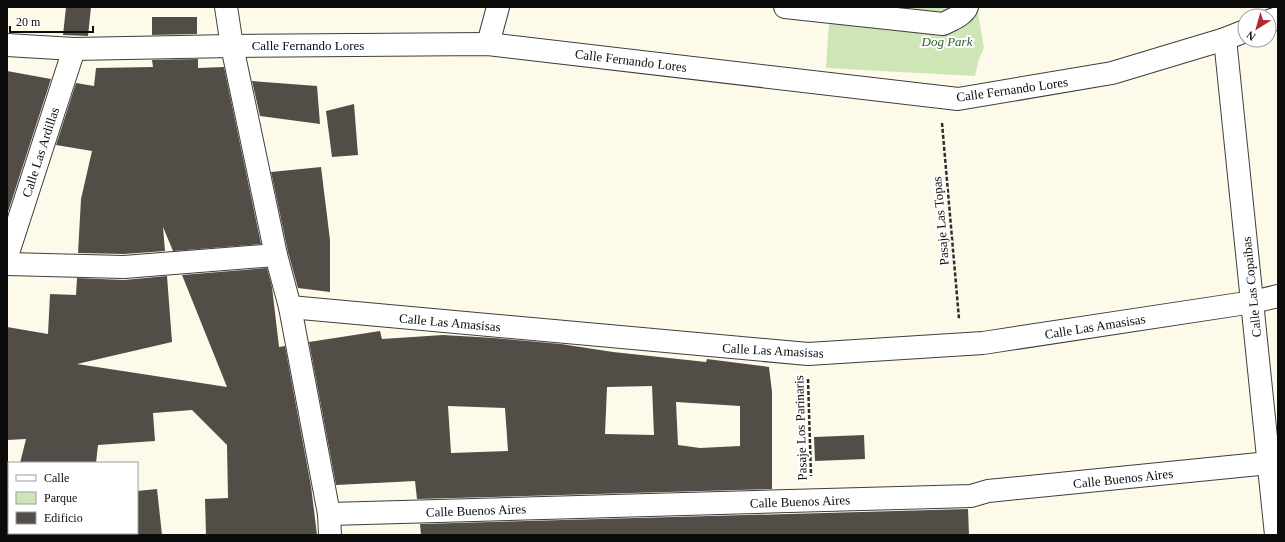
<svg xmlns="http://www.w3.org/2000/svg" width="1285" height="542" viewBox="0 0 1285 542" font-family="'Times New Roman',serif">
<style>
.green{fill:#cee6b6}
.building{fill:#534d48;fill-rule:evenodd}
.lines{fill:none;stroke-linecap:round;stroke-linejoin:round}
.minor-casing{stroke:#3e3e3e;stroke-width:24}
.path{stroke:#2d2d2d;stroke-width:2.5;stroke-dasharray:4 2;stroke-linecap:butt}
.minor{stroke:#fff;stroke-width:22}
.labels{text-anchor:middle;stroke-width:4;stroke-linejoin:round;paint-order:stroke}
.park-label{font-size:13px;font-style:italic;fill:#2b5f20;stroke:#fff}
.street-label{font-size:13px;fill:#0b0b0b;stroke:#fff}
</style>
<rect width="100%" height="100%" fill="#fefaea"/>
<polygon class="green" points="830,7 977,7 984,48 979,59 975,76 826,68"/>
<g class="building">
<polygon points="66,7 91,7 88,36 63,35"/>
<polygon points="152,17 197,17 197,34 152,35"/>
<polygon points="198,59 198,68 224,67 261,244 173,251 163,227 165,251 124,254 78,253 81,199 92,151 56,145 76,83 94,86 96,68 153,67 152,60"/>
<polygon points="7,71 51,79 7,215"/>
<polygon points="252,81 317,86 320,124 260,116"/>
<polygon points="354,104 358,155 332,157 326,111"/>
<polygon points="321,167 330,240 330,292 298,288 288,252 271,172"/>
<polygon points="267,268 272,287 279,347 285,346 311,486 317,535 206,535 205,499 228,498 227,445 192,410 153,413 155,441 98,445 96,463 20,463 26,439 7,440 7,327 48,334 50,294 76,295 77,278 124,280 167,276 172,342 77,364 227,387 182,275"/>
<path d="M380,331l2,8 61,-4 51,3 67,6 52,8 93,10 1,-3 62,8 3,25v97l-355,10 -2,-18 -79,4 -27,-143zM652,386l2,49 -49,-1 2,-47zM676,402l64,4v40l-40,2 -22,-3zM448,406l57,2 3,43 -57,2z"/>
<polygon points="864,435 865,459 815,461 814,437"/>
<polygon points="157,489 162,535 137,535 137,491"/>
<polygon points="968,509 969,535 421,535 420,524"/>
</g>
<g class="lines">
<g class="minor-casing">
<g id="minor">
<polyline points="226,7 232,46 276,255 290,307 329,514 330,535"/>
<path d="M785,7l158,17c8,-4 21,-9 24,-17"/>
<polyline points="1269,21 1278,18"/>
<polyline points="1225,39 1276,535"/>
<polyline points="488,44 498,7"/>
<polyline points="7,45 74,49 232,46 488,44 958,99 1112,73 1225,39 1245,31"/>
<polyline points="7,256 74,49"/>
<polyline points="7,264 124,267 276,255"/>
<polyline points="290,307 808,354 983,343 1253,302 1278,296"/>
<polyline points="329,514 971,496 988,491 1269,463"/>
</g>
</g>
<g class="path">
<polyline points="942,123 959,319"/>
<polyline points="808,379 811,476"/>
</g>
<use href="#minor" class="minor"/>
</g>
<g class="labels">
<g class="park-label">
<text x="947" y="46">Dog Park</text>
</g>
<g class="street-label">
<text x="308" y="50">Calle Fernando Lores</text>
<text transform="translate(631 60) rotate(7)" y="5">Calle Fernando Lores</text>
<text transform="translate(1012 89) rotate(-8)" y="5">Calle Fernando Lores</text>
<text transform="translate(40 152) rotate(-72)" y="5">Calle Las Ardillas</text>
<text transform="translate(940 221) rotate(-95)" y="5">Pasaje Las Topas</text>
<text transform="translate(1251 287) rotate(-96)" y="5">Calle Las Copaibas</text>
<text transform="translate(450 322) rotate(5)" y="5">Calle Las Amasisas</text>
<text transform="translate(1095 326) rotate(-9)" y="5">Calle Las Amasisas</text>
<text transform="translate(773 350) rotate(3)" y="5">Calle Las Amasisas</text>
<text transform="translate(800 428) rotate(-92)" y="5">Pasaje Los Parinaris</text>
<text transform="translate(1123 478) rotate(-6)" y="5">Calle Buenos Aires</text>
<text transform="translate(800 501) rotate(-2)" y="5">Calle Buenos Aires</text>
<text transform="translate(476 510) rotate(-2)" y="5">Calle Buenos Aires</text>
</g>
</g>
<rect width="1285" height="542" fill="none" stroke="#0b0b0b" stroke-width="16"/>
<rect x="8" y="462" width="130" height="72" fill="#ffffff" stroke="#9d9d9d"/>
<rect x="16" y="475" width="20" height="6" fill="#ffffff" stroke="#9d9d9d"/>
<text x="44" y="482" font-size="12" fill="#0b0b0b">Calle</text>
<rect x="16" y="492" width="20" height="12" fill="#cee6b6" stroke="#9d9d9d"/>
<text x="44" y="502" font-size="12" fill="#0b0b0b">Parque</text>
<rect x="16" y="512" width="20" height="12" fill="#534d48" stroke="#9d9d9d"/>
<text x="44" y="522" font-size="12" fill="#0b0b0b">Edificio</text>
<g transform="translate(1257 28) rotate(217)"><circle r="19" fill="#ffffff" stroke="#9d9d9d"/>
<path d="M0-3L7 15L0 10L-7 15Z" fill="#b32b2f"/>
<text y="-6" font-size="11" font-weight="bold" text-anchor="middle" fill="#0b0b0b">N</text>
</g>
<path d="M10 26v6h83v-6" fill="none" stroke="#0b0b0b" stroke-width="2"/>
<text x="16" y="26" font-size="12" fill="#0b0b0b" stroke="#ffffff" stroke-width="3" paint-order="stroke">20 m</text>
</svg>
